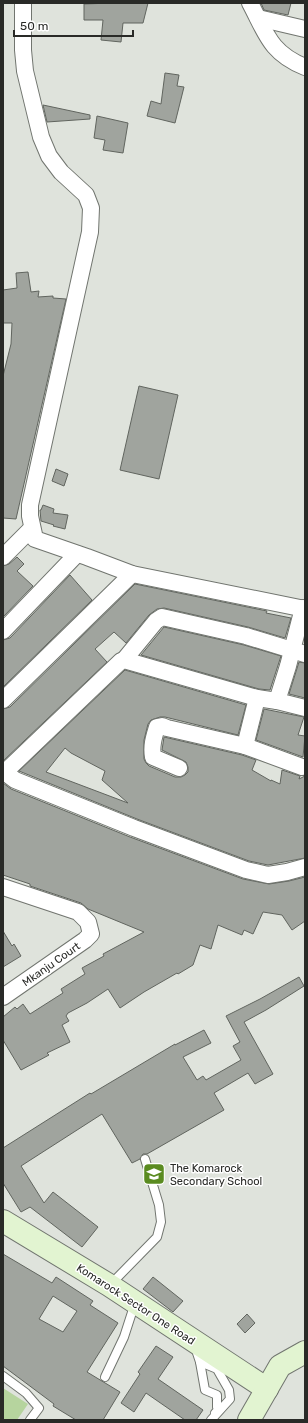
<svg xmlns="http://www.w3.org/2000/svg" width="308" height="1423" viewBox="0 0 308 1423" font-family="Rubik,sans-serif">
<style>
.green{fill:#b6d49e}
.building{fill:#a0a49e;stroke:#61655f;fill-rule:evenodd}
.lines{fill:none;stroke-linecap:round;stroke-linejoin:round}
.service-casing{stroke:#71756f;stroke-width:10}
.minor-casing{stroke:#71756f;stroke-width:18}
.secondary-casing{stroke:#71756f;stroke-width:24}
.service{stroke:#fff;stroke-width:8}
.minor{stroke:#fff;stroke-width:16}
.secondary{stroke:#e2f4d1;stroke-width:22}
.labels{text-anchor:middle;stroke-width:3;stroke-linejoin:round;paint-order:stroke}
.street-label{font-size:11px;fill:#292a27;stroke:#fff}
.poi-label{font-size:11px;fill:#292a27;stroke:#fff;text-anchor:start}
</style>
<rect width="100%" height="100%" fill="#dfe3dc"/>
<polygon class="green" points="3,1388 28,1404 17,1420 3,1420"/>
<g class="building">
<polygon points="112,3 148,3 143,23 123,23 121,42 101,40 103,20 84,20 84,4"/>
<polygon points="261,3 291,3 288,15 264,10"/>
<polygon points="165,73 179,75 177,86 184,87 175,123 147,116 151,101 161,104"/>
<polygon points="43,105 90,115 90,119 47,122"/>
<polygon points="97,116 128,123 123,153 103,150 105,140 94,138"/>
<polygon points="28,272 31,292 39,291 38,297 53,296 53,298 66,299 16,519 3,518 3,376 11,344 12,323 3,323 3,290 17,288 16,273"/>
<polygon points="139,386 178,395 159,479 120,470"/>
<polygon points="56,469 68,474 64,486 52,481"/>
<polygon points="43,505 54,509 53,513 68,515 65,529 53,526 54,525 41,521 40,510 41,510"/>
<polygon points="17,557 24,564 17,571 33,586 3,617 3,566 9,564"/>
<polygon points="70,575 92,600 3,687 3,640 10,638"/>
<polygon points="135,584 267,611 266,613 291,618 285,638 248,627 164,608 157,609 149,615 126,643 114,632 95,649 107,662 3,761 3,709 10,707"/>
<polygon points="164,627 244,645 281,656 270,690 259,689 141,655"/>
<polygon points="299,662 305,663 305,698 289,694"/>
<path d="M125,670l121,35 -8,30 -73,-18h-5l-9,3 -3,4 -4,16v19l2,4 3,3 26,11h6l4,-2 3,-3v-5l-2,-5 -24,-12 2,-13 78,18 14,5 -4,10 19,11v-1l9,4 2,-14 18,6 -1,3 6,-3v82l-37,7 -19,-4 -112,-42 -118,-48zM65,748l6,5 34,18 -3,9 26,23 -82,-31z"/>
<polygon points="264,709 304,717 298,735 305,736 303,757 256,740"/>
<polygon points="3,783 11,789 130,837 243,879 269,884 289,881 305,877 305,921 292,930 282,915 263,912 253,934 244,930 242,935 218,925 211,949 200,945 193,965 178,974 177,973 144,992 120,1008 108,989 87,1003 68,1013 66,1016 69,1021 62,1025 70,1042 47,1053 49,1055 21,1070 3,1040 3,1017 15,1007 17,1009 23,1004 30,1014 63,993 61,989 85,974 82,968 104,956 103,954 144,932 88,909 81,903 30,886 30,884 3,875"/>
<polygon points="3,931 12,946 14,944 21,956 3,967"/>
<polygon points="299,977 304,986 266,1010 244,1022 273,1074 255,1084 248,1073 214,1093 224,1110 147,1154 143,1154 140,1159 132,1163 102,1114 21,1166 44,1203 53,1192 98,1227 82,1247 30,1207 21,1212 3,1183 3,1148 90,1093 91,1094 175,1044 175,1045 204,1030 211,1043 183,1057 197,1080 203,1076 206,1080 241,1060 233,1046 240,1042 226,1016 260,999"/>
<path d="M3,1254l49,29 4,-6 37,24 -3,4 28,18 -31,49 33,20 -17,28h-27l-23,-14 1,-2 -51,-38zM53,1296l24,15 -14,21 -24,-13z"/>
<polygon points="153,1277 183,1301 173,1312 143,1289"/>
<polygon points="247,1314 255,1323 245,1333 237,1324"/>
<polygon points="156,1346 173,1357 158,1379 203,1410 196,1420 185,1420 146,1393 134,1412 121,1403 140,1374 138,1372"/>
</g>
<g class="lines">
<g class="service-casing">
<g id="service">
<polyline points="110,1285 157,1237 161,1222 159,1205 145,1159"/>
<polyline points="195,1347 200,1362 217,1369 229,1390 230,1399 211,1420"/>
<polyline points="200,1362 205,1390 217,1395 217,1407 218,1410 215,1413"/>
<polyline points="3,1376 26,1393 39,1408 30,1420"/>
<polyline points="105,1377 124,1337 135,1303"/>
</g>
</g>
<g class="minor-casing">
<g id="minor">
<polyline points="23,3 23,50 25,71 41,137 49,156 61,172 86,195 91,208 90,232 30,505 30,516 35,539 87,557 132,574 305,609"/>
<path d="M250,3c16,30 20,50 55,64"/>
<polyline points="258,18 305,29"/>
<polyline points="3,557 32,528"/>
<polyline points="303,608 288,666 277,701 305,708"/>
<polyline points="3,631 77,554"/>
<polyline points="124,660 156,621 162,617 246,636 305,654"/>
<polyline points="3,700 132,574"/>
<polyline points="245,746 302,767"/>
<path d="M179,768l-26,-11c-2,-11 1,-20 4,-30l5,-1 5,2 78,18 12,-48"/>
<polyline points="3,771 15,780 134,828 246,870 268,875 287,872 305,867"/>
<polyline points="5,772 121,661 124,660 257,698 277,701"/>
<polyline points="3,887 78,912 88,922 91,934 85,940 3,997"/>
</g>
</g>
<g class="secondary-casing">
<g id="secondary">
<polyline points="3,1221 109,1285 267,1389"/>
<polyline points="249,1420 280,1366 305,1352"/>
</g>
</g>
<use href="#service" class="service"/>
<use href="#minor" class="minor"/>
<use href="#secondary" class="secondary"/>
</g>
<defs>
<g id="school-square" transform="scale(1.15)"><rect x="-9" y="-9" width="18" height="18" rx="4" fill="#5a8b20" stroke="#fff"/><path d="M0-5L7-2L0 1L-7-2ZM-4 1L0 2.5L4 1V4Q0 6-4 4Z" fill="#fff"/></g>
</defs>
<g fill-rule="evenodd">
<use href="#school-square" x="154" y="1174"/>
</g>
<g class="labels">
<g class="street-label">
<text transform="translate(51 964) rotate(-35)" y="4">Mkanju Court</text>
<text transform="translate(136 1304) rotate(33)" y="4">Komarock Sector One Road</text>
</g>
<g class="poi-label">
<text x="170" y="1172">The Komarock<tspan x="170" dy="13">Secondary School</tspan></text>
</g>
</g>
<rect width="308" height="1423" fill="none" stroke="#292a27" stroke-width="8"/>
<path d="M14 30v6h119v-6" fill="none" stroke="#292a27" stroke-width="2"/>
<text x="20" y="30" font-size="12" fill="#292a27" stroke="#ffffff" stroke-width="3" paint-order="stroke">50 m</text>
</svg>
